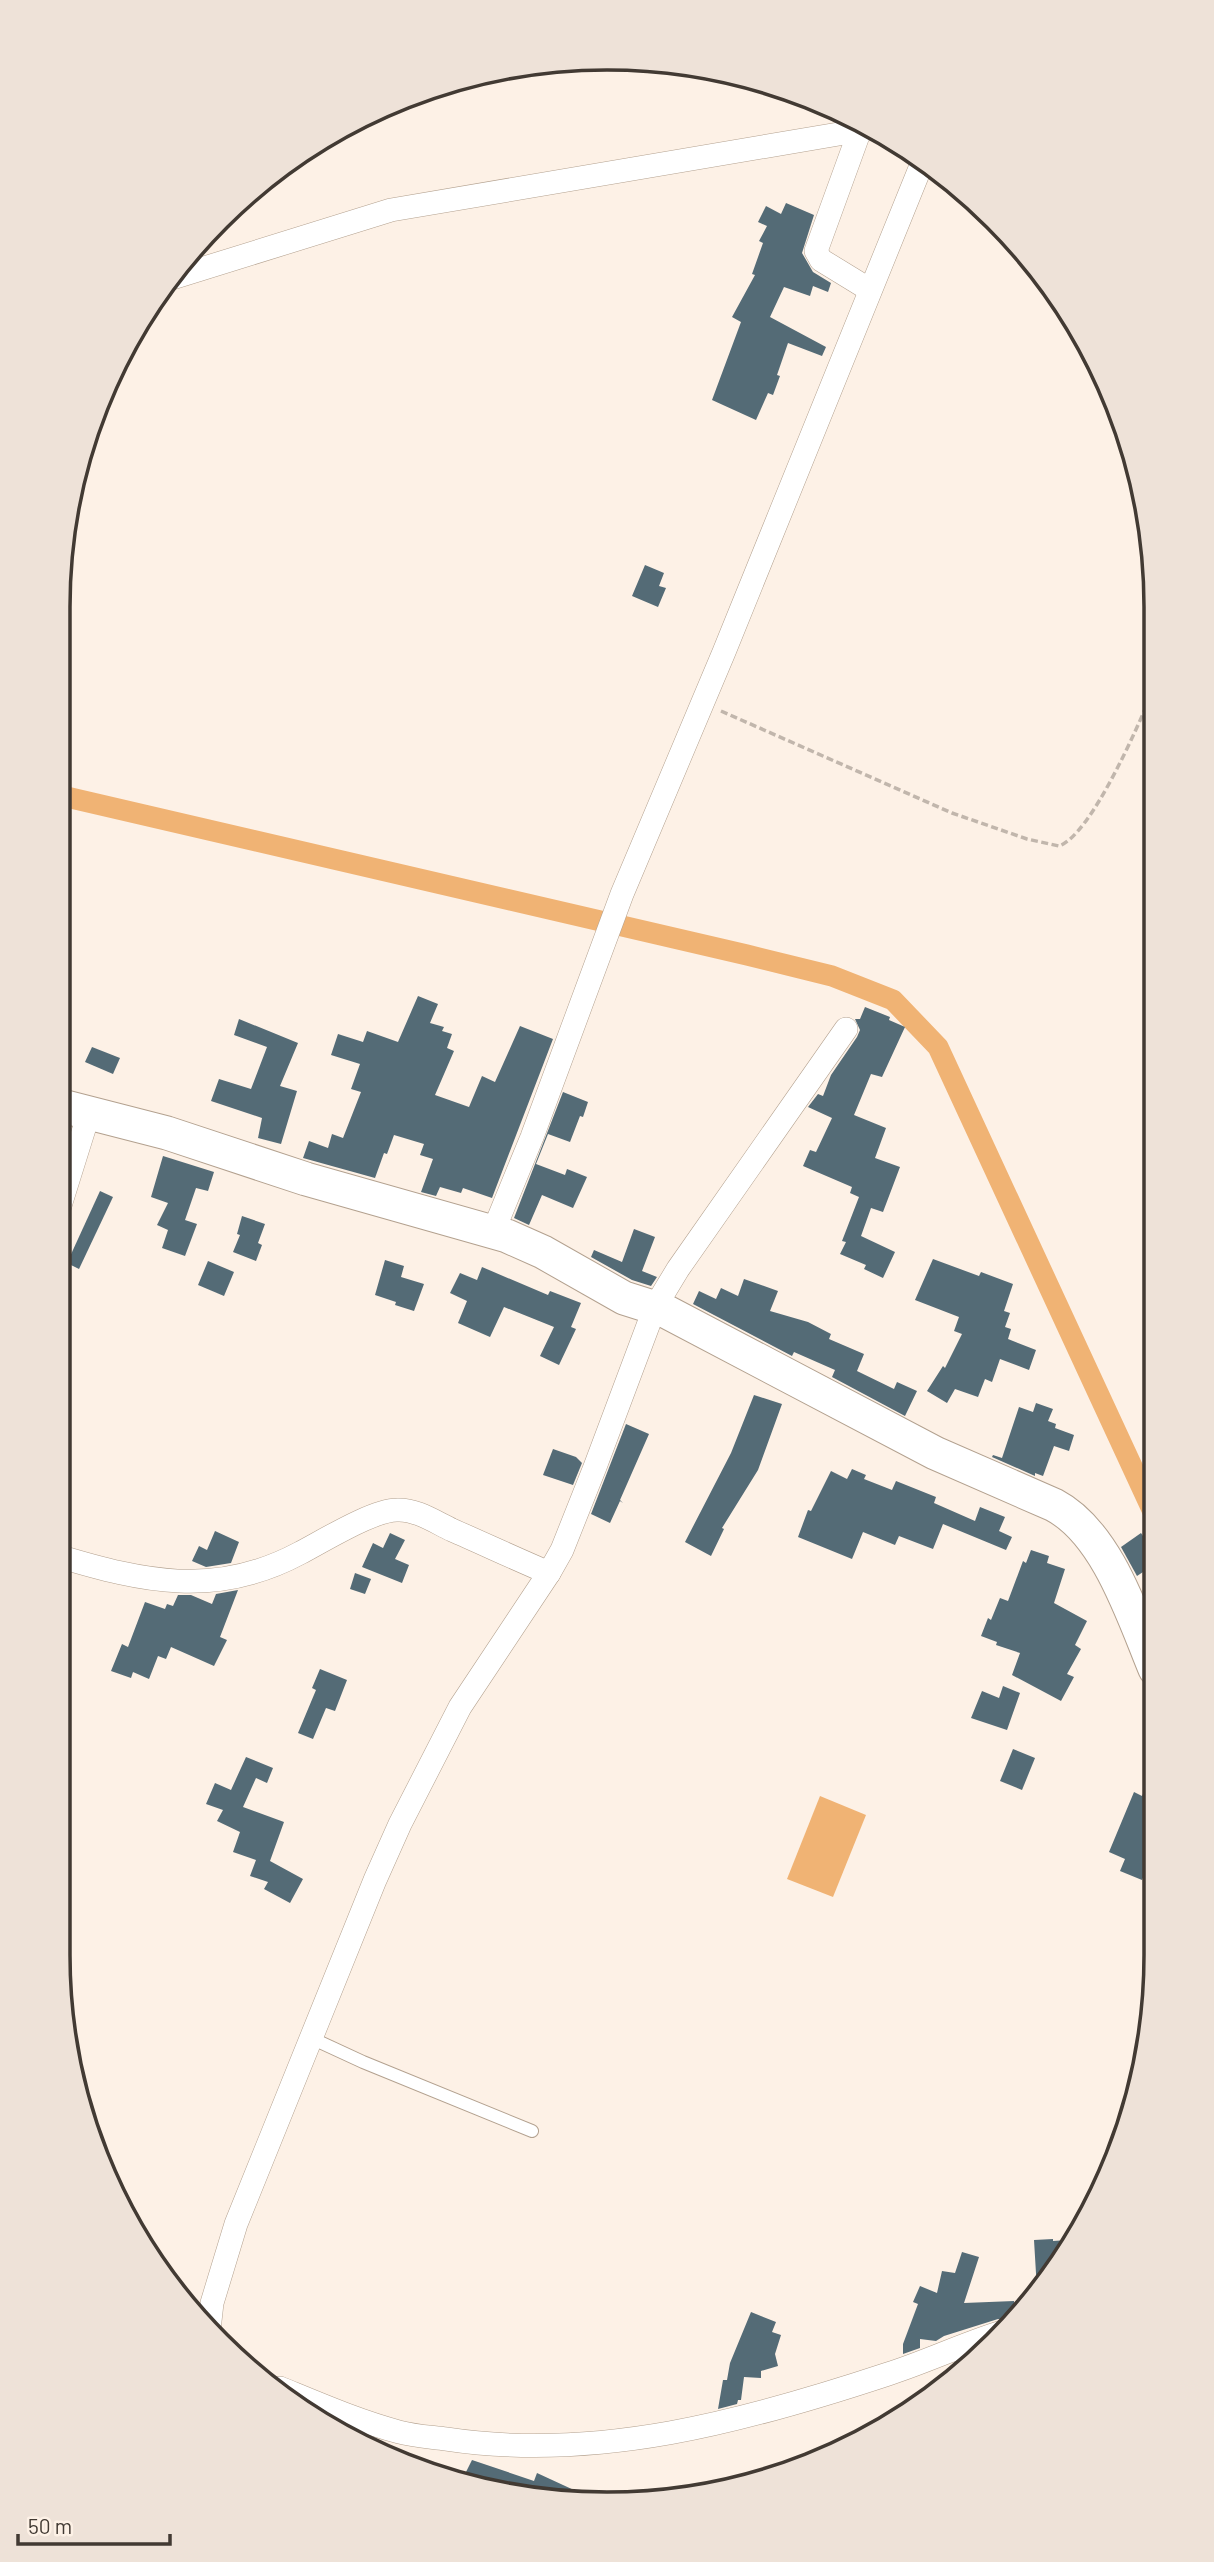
<svg xmlns="http://www.w3.org/2000/svg" width="1214" height="2562" viewBox="0 0 1214 2562" font-family="Barlow,sans-serif">
<style>
.water{fill:#f0b374}
.lines{fill:none;stroke-linecap:round;stroke-linejoin:round}
.canal{stroke:#f0b374;stroke-width:21}
.building{fill:#546b76}
.lane-casing{stroke:#b3a18f;stroke-width:14}
.street-casing{stroke:#b3a18f;stroke-width:24}
.secondary-casing{stroke:#b3a18f;stroke-width:35}
.path{stroke:#c1b6ac;stroke-width:3.5;stroke-dasharray:7 3.5;stroke-linecap:butt}
.lane{stroke:#fff;stroke-width:12}
.street{stroke:#fff;stroke-width:23}
.secondary{stroke:#fff;stroke-width:33}
.rim{fill:none;stroke:#423a33;stroke-width:3.5}
</style>
<rect width="100%" height="100%" fill="#fdf1e6"/>
<polygon class="water" points="820,1796 866,1815 833,1897 787,1879"/>
<g class="lines">
<polyline class="canal" points="58,795 747,955 832,976 893,1000 938,1047 1155,1516"/>
</g>
<g class="building">
<polygon points="786,203 814,215 802,253 813,272 831,283 828,292 813,286 810,296 784,287 770,317 826,347 822,356 788,343 777,375 780,376 773,395 768,393 756,420 712,400 741,322 732,317 755,275 752,274 763,243 759,241 767,226 758,222 766,206 781,214"/>
<polygon points="645,565 664,573 659,586 666,588 658,607 632,596"/>
<polygon points="418,996 438,1004 430,1023 444,1027 442,1031 452,1034 447,1048 454,1051 435,1095 469,1107 482,1076 495,1082 520,1026 553,1039 492,1198 463,1188 461,1193 440,1187 436,1196 421,1192 433,1159 420,1155 424,1144 394,1135 387,1154 384,1153 375,1178 303,1158 309,1141 328,1148 332,1134 343,1138 361,1092 351,1089 360,1064 331,1055 338,1034 363,1042 367,1031 398,1042"/>
<polygon points="865,1007 890,1017 889,1020 905,1027 882,1077 871,1074 854,1115 886,1128 875,1158 900,1167 883,1212 871,1208 861,1236 895,1252 883,1278 864,1269 866,1265 840,1254 846,1242 842,1241 859,1197 850,1193 852,1187 803,1166 810,1150 816,1152 832,1118 808,1107 818,1094 823,1096 831,1075 857,1037 860,1030 855,1019 860,1019"/>
<polygon points="239,1019 298,1043 280,1086 297,1091 281,1144 258,1138 262,1118 211,1101 219,1079 251,1089 267,1047 234,1035"/>
<polygon points="92,1047 120,1058 113,1074 85,1062"/>
<polygon points="563,1092 588,1102 583,1117 580,1116 570,1142 548,1134 536,1164 565,1175 567,1169 587,1177 573,1208 542,1195 529,1225 514,1218"/>
<polygon points="163,1156 214,1172 208,1191 196,1188 185,1220 197,1224 185,1256 162,1248 168,1230 157,1225 168,1203 151,1197"/>
<polygon points="100,1191 113,1197 79,1269 67,1263"/>
<polygon points="242,1216 265,1224 258,1243 262,1245 256,1261 233,1252 240,1235 237,1234"/>
<polygon points="634,1229 655,1237 642,1271 657,1277 651,1286 632,1280 591,1257 594,1250 622,1262"/>
<polygon points="933,1259 979,1276 981,1272 1013,1284 1004,1311 1010,1313 1005,1327 1011,1329 1008,1339 1036,1350 1029,1370 1000,1359 992,1382 985,1379 978,1397 955,1389 947,1403 927,1391 943,1366 945,1368 962,1334 954,1331 959,1317 915,1300"/>
<polygon points="385,1260 404,1266 401,1277 424,1284 414,1311 395,1305 396,1302 375,1295"/>
<polygon points="208,1261 234,1272 224,1296 198,1285"/>
<polygon points="482,1267 548,1295 550,1291 581,1303 571,1327 576,1329 559,1365 540,1356 554,1327 504,1307 490,1337 458,1323 467,1301 450,1293 460,1273 477,1280"/>
<polygon points="744,1279 778,1291 770,1311 808,1322 831,1334 829,1339 864,1354 857,1371 894,1389 897,1382 917,1391 905,1416 832,1377 835,1370 794,1352 792,1356 693,1304 699,1291 716,1299 721,1288 738,1296"/>
<polygon points="754,1395 782,1404 758,1470 722,1528 724,1529 711,1556 685,1542 731,1453"/>
<polygon points="1036,1403 1053,1409 1048,1421 1056,1424 1055,1428 1074,1435 1069,1451 1054,1446 1043,1476 1035,1473 1035,1476 992,1457 993,1455 1002,1458 1019,1407 1033,1412"/>
<polygon points="626,1424 649,1434 620,1500 623,1503 620,1501 610,1523 591,1514"/>
<polygon points="553,1449 576,1457 582,1463 573,1485 543,1475"/>
<polygon points="852,1469 866,1475 864,1479 892,1490 896,1481 936,1497 934,1503 975,1521 980,1507 1005,1517 999,1531 1012,1537 1006,1550 943,1524 933,1549 899,1536 895,1545 863,1532 852,1559 798,1537 808,1510 811,1511 831,1471 847,1479"/>
<polygon points="215,1531 239,1542 231,1563 206,1567 192,1561 199,1546 207,1550"/>
<polygon points="390,1533 405,1540 395,1559 409,1565 402,1583 362,1567 373,1543 383,1548"/>
<polygon points="1141,1533 1155,1554 1155,1564 1137,1576 1121,1547"/>
<polygon points="1031,1550 1049,1556 1047,1563 1065,1569 1054,1603 1087,1621 1075,1645 1081,1649 1067,1674 1074,1677 1061,1701 1012,1675 1020,1653 996,1645 997,1642 981,1636 988,1618 991,1620 1000,1598 1008,1601 1023,1561 1026,1563"/>
<polygon points="355,1573 371,1579 365,1594 350,1589"/>
<polygon points="238,1590 220,1637 227,1640 214,1666 171,1647 166,1659 158,1656 149,1679 133,1672 131,1678 111,1671 122,1644 128,1647 145,1602 165,1609 167,1604 173,1606 178,1595 191,1595 212,1604 216,1594"/>
<polygon points="320,1669 347,1680 335,1711 326,1708 313,1739 298,1733 316,1690 312,1688"/>
<polygon points="1003,1686 1020,1693 1007,1730 971,1718 982,1691 999,1698"/>
<polygon points="1013,1749 1035,1758 1022,1790 1000,1781"/>
<polygon points="246,1757 273,1768 267,1783 256,1778 243,1807 284,1822 270,1861 303,1879 290,1903 264,1889 268,1882 250,1876 256,1860 233,1852 240,1832 217,1821 223,1810 206,1804 215,1783 231,1790"/>
<polygon points="1156,1765 1156,1857 1152,1868 1148,1866 1142,1880 1120,1871 1125,1859 1109,1852 1134,1792 1142,1796"/>
<polygon points="1053,2239 1053,2241 1068,2240 1037,2290 1034,2240"/>
<polygon points="962,2252 979,2257 964,2303 1014,2301 1016,2321 1012,2322 1006,2319 998,2319 944,2336 936,2341 920,2339 920,2348 903,2354 903,2344 918,2304 913,2302 920,2286 937,2293 942,2271 955,2273"/>
<polygon points="751,2312 776,2322 772,2332 781,2335 775,2354 778,2366 761,2371 761,2378 744,2377 741,2400 738,2400 737,2404 718,2409 723,2380 727,2380 730,2363"/>
<polygon points="472,2460 534,2481 537,2473 589,2497 500,2494 463,2478"/>
</g>
<g class="lines">
<g class="lane-casing">
<polyline id="lane" points="311,2038 363,2062 532,2131"/>
</g>
<g class="street-casing">
<g id="street">
<polyline points="860,130 816,251 821,260 870,290"/>
<polyline points="169,279 391,210 868,129"/>
<polyline points="58,1212 89,1113"/>
<polyline points="493,1232 532,1137 622,894 724,652 923,161"/>
<path d="M58,1556c86,26 158,42 242,-3 23,-12 73,-43 97,-43 19,-1 38,12 55,20 32,14 64,29 97,43"/>
<polyline points="209,2330 212,2303 236,2224 375,1880 400,1824 460,1707 549,1573 562,1550 595,1467 655,1307 678,1269 846,1029"/>
<path d="M280,2388c39,16 78,33 119,44 15,4 32,5 47,7 151,23 300,-18 442,-65 38,-12 75,-30 114,-42"/>
</g>
</g>
<g class="secondary-casing">
<path id="secondary" d="M58,1105l109,28 139,46 201,57 36,16 81,46 41,13 270,142 119,52c53,28 79,111 101,164"/>
</g>
<path class="path" d="M721,711l231,102 75,26 32,7c32,-11 79,-120 93,-153"/>
<use href="#lane" class="lane"/>
<use href="#street" class="street"/>
<use href="#secondary" class="secondary"/>
</g>
<path d="M0 0H1214V2562H0ZM607 70H607A537 537 0 0 1 1144 607V1955A537 537 0 0 1 607 2492H607A537 537 0 0 1 70 1955V607A537 537 0 0 1 607 70Z" fill="#eee2d8" fill-rule="evenodd"/>
<path class="rim" d="M607 70H607A537 537 0 0 1 1144 607V1955A537 537 0 0 1 607 2492H607A537 537 0 0 1 70 1955V607A537 537 0 0 1 607 70Z"/>
<path d="M18 2534v10h152v-10" fill="none" stroke="#423a33" stroke-width="3.5"/>
<text x="28" y="2534" font-size="21" fill="#423a33" stroke="#fdf1e6" stroke-width="5" paint-order="stroke">50 m</text>
</svg>
